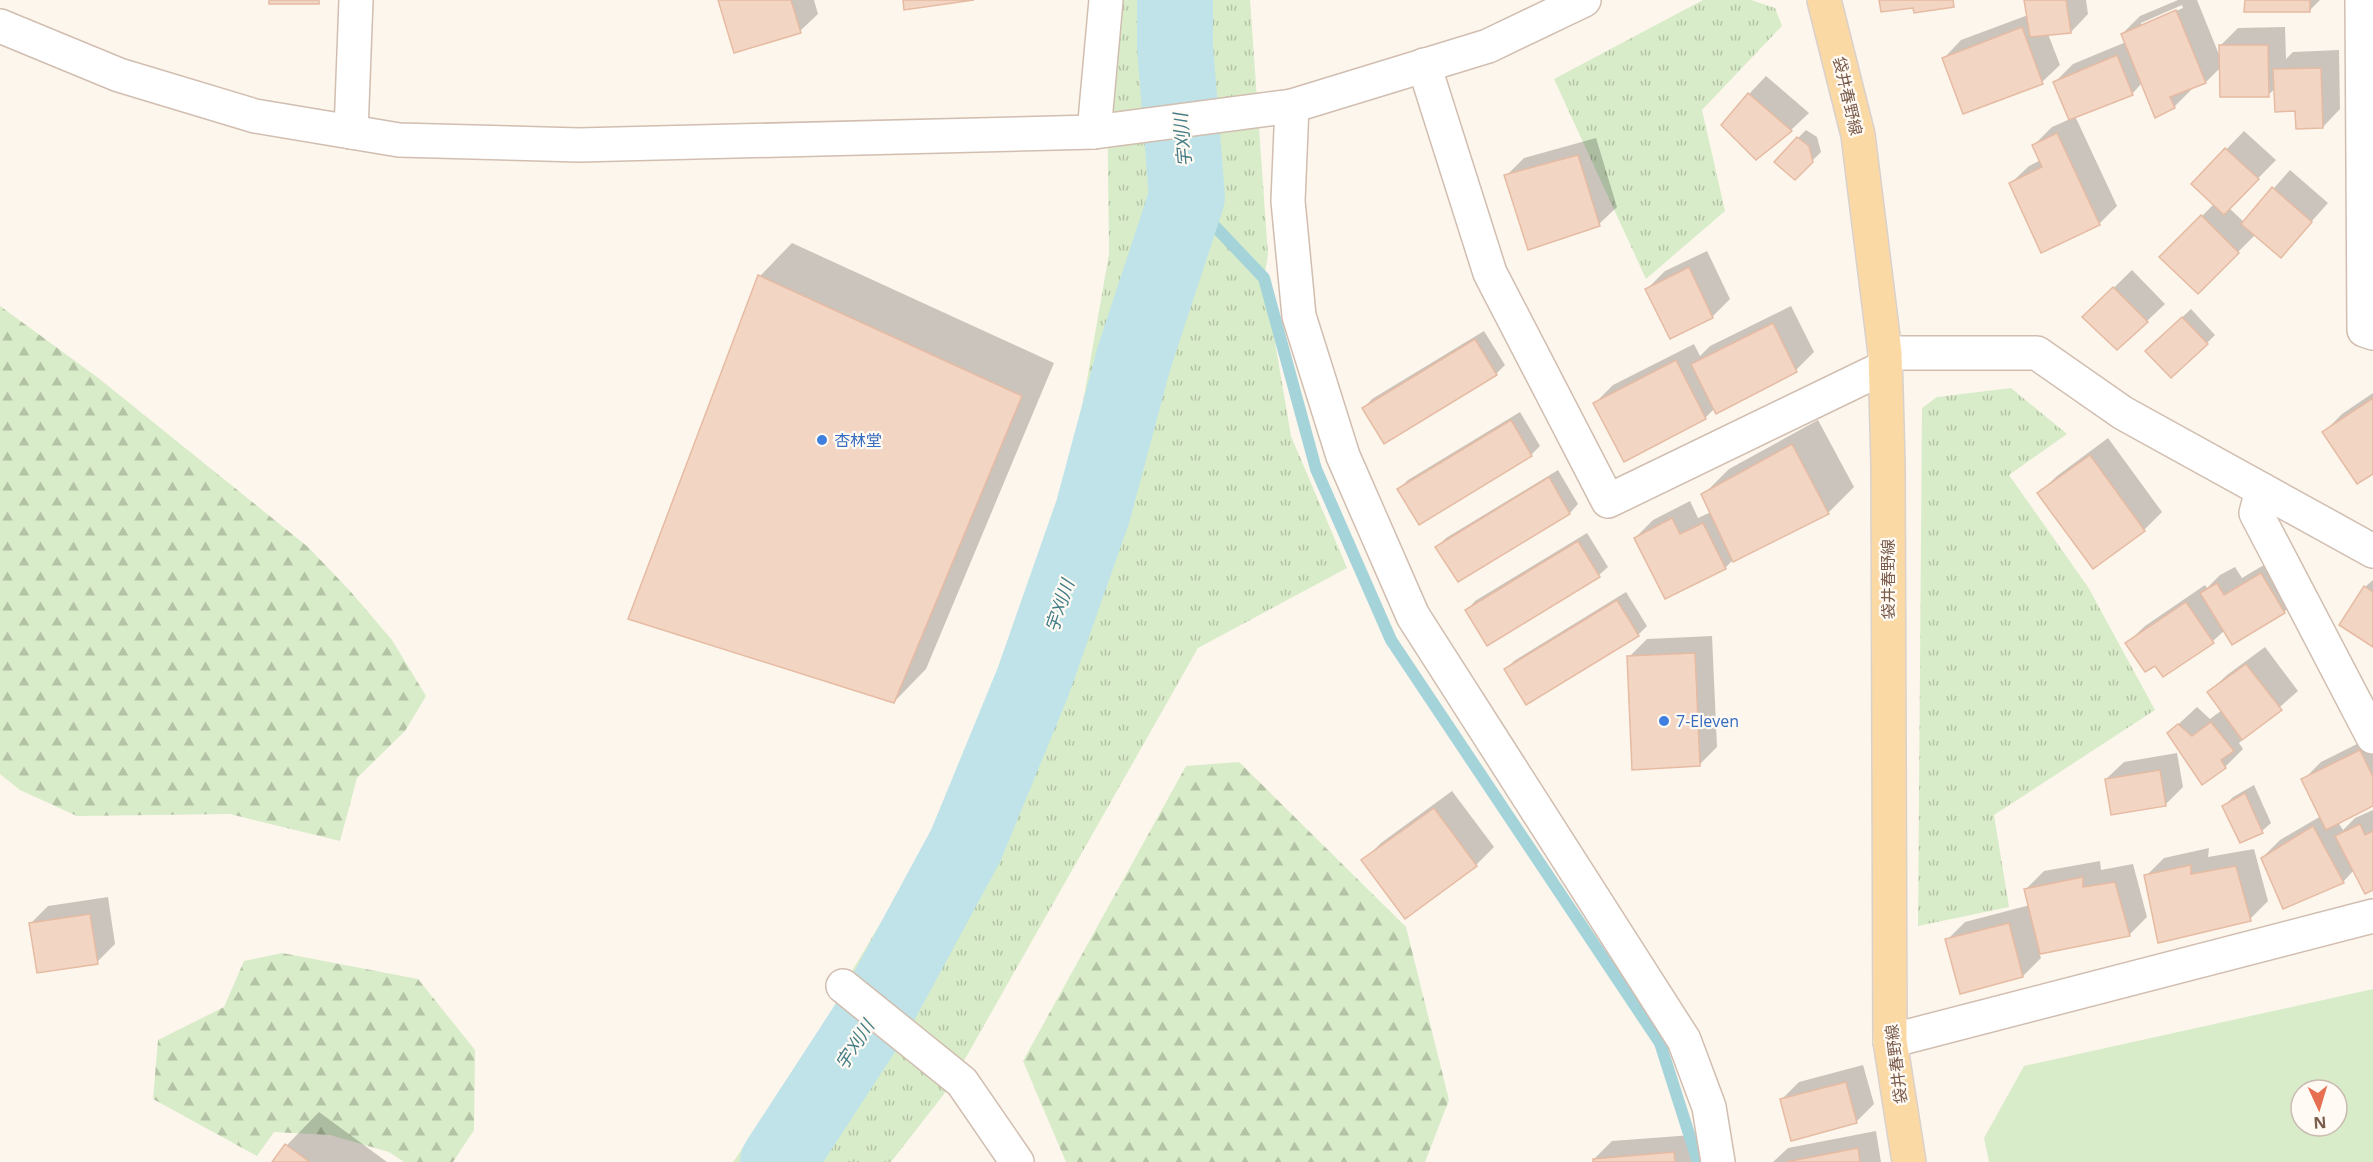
<svg xmlns="http://www.w3.org/2000/svg" width="2373" height="1162" viewBox="0 0 2373 1162" font-family="'Open Sans','Noto Sans JP',sans-serif">
<style>
.grass{fill:url(#grass-tufts)}
.forest{fill:url(#forest-firs)}
.garden{fill:#d8ecc9;fill-rule:evenodd}
.shadow{fill:#0003;fill-rule:evenodd}
.lines{fill:none;stroke-linecap:round;stroke-linejoin:round}
.stream{stroke:#a5d3da;stroke-width:12}
.river{stroke:#bfe3e8;stroke-width:76}
.building{fill:#f3d5c3;stroke:#e6bba3;stroke-width:1.5}
.minor-casing{stroke:#d1beb0;stroke-width:36}
.major-casing{stroke:#dad1cd;stroke-width:36}
.minor{stroke:#fff;stroke-width:33}
.major{stroke:#fbd9a5;stroke-width:33}
.shop-dot{fill:#3f7fe0;stroke:#fffaf3;stroke-width:2}
.labels{text-anchor:middle;stroke-width:4.5;stroke-linejoin:round;paint-order:stroke}
.street-label{font-size:16px;fill:#7a5c4d;stroke:#fffaf3}
.shop-label{font-size:16px;fill:#366cbe;stroke:#fffaf3;text-anchor:start}
.water-label{font-size:18px;font-style:italic;fill:#437c86;stroke:#fffaf3}
</style>
<defs>
<pattern id="grass-tufts" width="24" height="20" patternUnits="userSpaceOnUse" patternTransform="scale(1.5)"><rect width="24" height="20" fill="#d8ecc9"/><path d="M3 7l-1-3M5 7V3M7 7l1-3M15 17l-1-3M17 17v-4M19 17l1-3" fill="none" stroke="#b4c2a5"/></pattern>
<pattern id="forest-firs" width="22" height="20" patternUnits="userSpaceOnUse" patternTransform="scale(1.5)"><rect width="22" height="20" fill="#d8ecc9"/><path d="M5 1l3.5 6h-7zM16 11l3.5 6h-7z" fill="#b4c2a5"/></pattern>
</defs>
<rect width="100%" height="100%" fill="#fdf6ec"/>
<g class="grass">
<polygon points="1106,0 1250,0 1268,255 1264,278 1291,436 1347,568 1198,648 948,1089 891,1162 733,1162 823,1031 843,986 972,770 1069,482 1109,254"/>
<polygon points="1703,0 1751,0 1775,8 1782,26 1702,110 1725,211 1646,279 1554,79"/>
<polygon points="2011,388 2067,434 2009,475 2088,587 2155,710 1994,815 2009,907 1918,926 1922,408 1937,397"/>
</g>
<g class="forest">
<polygon points="0,306 97,377 308,547 351,592 392,640 426,696 405,731 357,778 340,841 230,814 77,816 20,790 0,774"/>
<polygon points="1239,762 1406,927 1449,1100 1425,1162 1066,1162 1023,1061 1186,766"/>
<polygon points="282,953 418,979 475,1050 474,1130 453,1162 404,1162 389,1152 330,1135 274,1132 257,1156 153,1099 158,1040 224,1007 244,961"/>
</g>
<path class="garden" d="M2373,989v173h-384l-5,-24 40,-72zM2301,1090h36v36h-36z"/>
<g class="shadow">
<polygon points="719,0 814,0 818,14 800,31"/>
<polygon points="2026,0 2086,0 2088,14 2071,32 2048,34 2060,65 2042,82 1944,58 1961,40 2028,15"/>
<path d="M2178,0h19l23,57v-11l18,-18 47,-1 1,32 7,-7 46,-2 1,59 -17,18 -26,-18 -21,-21 -8,7 -47,-28 -15,15 -15,5 1,2 -18,18 -32,-24 -10,11 -57,22 42,90 -18,18 -88,-41 18,-17 12,-6 -7,-15 18,-18 18,-8 -15,-37 18,-18 53,-22 -4,-8 18,-18zM2182,5l1,3 -42,18v-3z"/>
<polygon points="2246,0 2320,0 2310,10"/>
<polygon points="1766,76 1809,113 1791,130 1749,94"/>
<polygon points="1806,130 1817,137 1821,152 1795,178 1798,138"/>
<polygon points="2244,131 2276,160 2229,208 2244,222 2290,170 2328,203 2281,256 2256,234 2198,292 2161,257 2214,204 2193,184"/>
<polygon points="1596,138 1617,207 1599,224 1506,176 1524,158"/>
<polygon points="792,243 1054,363 926,669 894,702 760,276"/>
<polygon points="1707,251 1730,299 1713,316 1670,337 1647,289 1665,271"/>
<polygon points="2132,270 2165,304 2147,321 2084,317"/>
<polygon points="1791,306 1814,352 1796,370 1717,412 1715,408 1705,418 1595,403 1613,385 1694,344 1700,356 1710,346"/>
<polygon points="2191,309 2215,335 2207,343 2156,342"/>
<polygon points="1484,331 1505,365 1496,374 1364,408 1372,399"/>
<polygon points="2373,393 2373,472 2324,432 2342,414"/>
<polygon points="1520,412 1540,446 1531,455 1399,489 1408,480"/>
<polygon points="1818,420 1854,487 1828,513 1734,559 1725,568 1665,597 1635,538 1653,520 1690,501 1698,518 1711,512 1703,495 1729,469"/>
<polygon points="2108,438 2162,512 2144,530 2093,567 2039,493 2057,476"/>
<polygon points="1558,470 1578,504 1570,513 1458,580 1437,547 1446,538"/>
<polygon points="1587,533 1608,567 1599,575 1467,610 1475,601"/>
<polygon points="2279,556 2302,594 2284,612 2225,630 2213,641 2163,675 2155,664 2127,643 2145,626 2205,585 2207,588 2220,575 2235,567 2242,578"/>
<polygon points="2373,580 2373,645 2365,587"/>
<polygon points="1626,592 1647,626 1638,635 1506,669 1514,661"/>
<polygon points="1712,636 1717,747 1699,765 1629,657 1647,639"/>
<polygon points="2265,647 2298,691 2239,743 2243,749 2225,767 2169,733 2197,707 2210,719 2222,710 2209,692 2227,675"/>
<polygon points="2373,736 2373,804 2338,822 2343,830 2355,818 2373,810 2373,888 2354,870 2343,882 2262,858 2280,840 2321,816 2303,780 2321,762"/>
<polygon points="2177,753 2183,787 2165,805 2106,779 2124,762"/>
<polygon points="2254,785 2271,823 2262,831 2224,806 2233,797"/>
<polygon points="1452,791 1494,847 1476,865 1405,916 1363,861 1381,843"/>
<polygon points="2209,848 2208,857 2254,849 2268,901 2250,919 2146,876 2164,858"/>
<polygon points="2100,861 2101,870 2133,864 2147,917 2129,935 2039,952 2041,958 2023,976 1961,992 1947,940 1965,922 2030,905 2026,889 2044,871"/>
<polygon points="108,897 115,944 97,962 30,924 48,906"/>
<polygon points="1863,1065 1874,1104 1856,1122 1781,1100 1799,1082"/>
<polygon points="319,1112 387,1162 274,1162 287,1145"/>
<polygon points="1876,1131 1881,1162 1773,1162 1788,1148"/>
<polygon points="1692,1135 1694,1162 1595,1162 1594,1159 1612,1141"/>
</g>
<g class="lines">
<polyline class="stream" points="1187,197 1264,278 1316,469 1391,640 1660,1043 1698,1162"/>
<polyline class="river" points="778,1162 875,1013 966,845 1033,682 1093,511 1134,358 1187,197 1175,47 1175,0"/>
</g>
<g class="building">
<rect x="269" y="0" width="50" height="4"/>
<polygon points="718,0 791,0 801,33 734,53"/>
<polygon points="903,0 974,0 904,10"/>
<polygon points="1879,0 1953,0 1954,7 1914,13 1913,8 1881,12"/>
<polygon points="2024,0 2066,0 2071,33 2030,37"/>
<polygon points="2245,0 2310,0 2310,12 2244,12"/>
<polygon points="2176,10 2206,83 2170,97 2175,108 2155,118 2121,34"/>
<polygon points="2022,27 2043,84 1963,114 1942,58"/>
<polygon points="2219,45 2268,45 2269,97 2220,97"/>
<polygon points="2117,55 2133,95 2069,120 2053,82"/>
<polygon points="2321,68 2323,128 2296,129 2295,111 2275,112 2273,69"/>
<polygon points="1748,93 1792,131 1756,160 1721,125"/>
<polygon points="2057,133 2100,225 2041,253 2009,183 2042,167 2032,145"/>
<polygon points="1797,137 1809,146 1813,162 1795,180 1774,162"/>
<polygon points="2225,148 2259,179 2224,215 2191,184"/>
<polygon points="1578,155 1600,226 1528,250 1504,175"/>
<polygon points="2272,187 2312,222 2281,258 2241,224"/>
<polygon points="2201,215 2239,253 2198,294 2159,257"/>
<polygon points="1689,267 1713,318 1670,339 1645,289"/>
<polygon points="758,275 1022,396 894,703 628,619"/>
<polygon points="2113,287 2148,322 2117,350 2082,317"/>
<polygon points="2182,317 2208,344 2171,378 2145,351"/>
<polygon points="1773,323 1797,372 1716,414 1691,364"/>
<polygon points="1475,339 1497,375 1384,444 1362,408"/>
<polygon points="1676,360 1706,419 1624,462 1593,403"/>
<polygon points="2373,398 2373,474 2357,484 2322,432"/>
<polygon points="1511,420 1532,456 1419,525 1397,489"/>
<polygon points="1792,444 1829,514 1733,562 1701,494"/>
<polygon points="2090,455 2145,531 2093,569 2037,493"/>
<polygon points="1549,477 1570,514 1458,582 1435,547"/>
<polygon points="1672,518 1680,534 1703,523 1726,569 1665,599 1634,538"/>
<polygon points="1578,541 1600,577 1487,646 1465,610"/>
<polygon points="2261,573 2285,613 2232,645 2200,593 2217,583 2224,595"/>
<polygon points="2364,586 2373,592 2373,647 2339,625"/>
<polygon points="1617,600 1639,636 1526,705 1504,669"/>
<polygon points="2186,602 2214,643 2163,677 2155,666 2145,672 2125,643"/>
<polygon points="1695,653 1700,766 1632,770 1627,656"/>
<polygon points="2246,664 2282,710 2242,740 2207,692"/>
<polygon points="2211,722 2234,751 2221,760 2226,768 2202,785 2167,733 2178,724 2192,736"/>
<polygon points="2360,750 2373,777 2373,806 2326,830 2301,779"/>
<polygon points="2160,770 2166,806 2111,815 2105,779"/>
<polygon points="2245,793 2263,833 2240,843 2222,806"/>
<polygon points="1434,808 1477,866 1405,919 1361,860"/>
<polygon points="2360,824 2365,835 2373,831 2373,890 2365,894 2335,836"/>
<polygon points="2313,826 2344,883 2283,909 2261,858"/>
<polygon points="2191,865 2191,874 2236,866 2251,921 2158,943 2144,875"/>
<polygon points="2083,877 2083,887 2115,882 2130,936 2040,954 2024,889"/>
<polygon points="90,914 98,964 37,973 29,923"/>
<polygon points="2009,923 2023,977 1960,994 1945,939"/>
<polygon points="1846,1082 1857,1123 1791,1141 1780,1099"/>
<polygon points="285,1144 310,1162 272,1162"/>
<polygon points="1858,1148 1860,1162 1786,1162"/>
<polygon points="1674,1152 1675,1162 1593,1162 1593,1159"/>
</g>
<g class="lines">
<g class="minor-casing">
<g id="minor">
<polyline points="2362,0 2364,330 2373,333"/>
<polyline points="0,26 119,75 255,116 399,140 579,145 1094,132 1292,106 1488,46 1584,0"/>
<polyline points="1424,65 1490,273 1608,501 1885,367"/>
<polyline points="1292,106 1288,201 1299,316 1343,456 1413,616 1684,1040 1709,1107 1718,1162"/>
<polyline points="351,132 356,0"/>
<polyline points="1094,132 1106,0"/>
<polyline points="1885,353 2037,353 2123,413 2373,551"/>
<polyline points="2262,490 2256,513 2373,737"/>
<polyline points="843,986 962,1082 1017,1162"/>
<polyline points="1890,1041 2373,916"/>
</g>
</g>
<g class="major-casing">
<polyline id="major" points="1824,0 1858,135 1885,353 1888,464 1890,1041 1909,1162"/>
</g>
<use href="#minor" class="minor"/>
<use href="#major" class="major"/>
</g>
<g class="shop-dot">
<circle cx="822" cy="440" r="6"/>
<circle cx="1664" cy="721" r="6"/>
</g>
<g class="labels">
<g class="street-label">
<text transform="translate(1848 96) rotate(77)" y="6">袋井春野線</text>
<text transform="translate(1888 579) rotate(-90)" y="6">袋井春野線</text>
<text transform="translate(1896 1064) rotate(-97)" y="6">袋井春野線</text>
</g>
<g class="shop-label">
<text x="834" y="446">杏林堂</text>
<text x="1676" y="727">7-Eleven</text>
</g>
<g class="water-label">
<text transform="translate(1183 140) rotate(-95)" y="6">宇刈川</text>
<text transform="translate(1060 606) rotate(-71)" y="6">宇刈川</text>
<text transform="translate(855 1045) rotate(-57)" y="6">宇刈川</text>
</g>
</g>
<g transform="translate(2319 1108) rotate(176)"><circle r="28" fill="#fffaf3" stroke="#cabbb1" stroke-width="1.5"/>
<path d="M0-4.5L10 22L0 15L-10 22Z" fill="#e76f51"/>
<text y="-9" font-size="16" font-weight="bold" text-anchor="middle" fill="#7a5c4d">N</text>
</g>
</svg>
